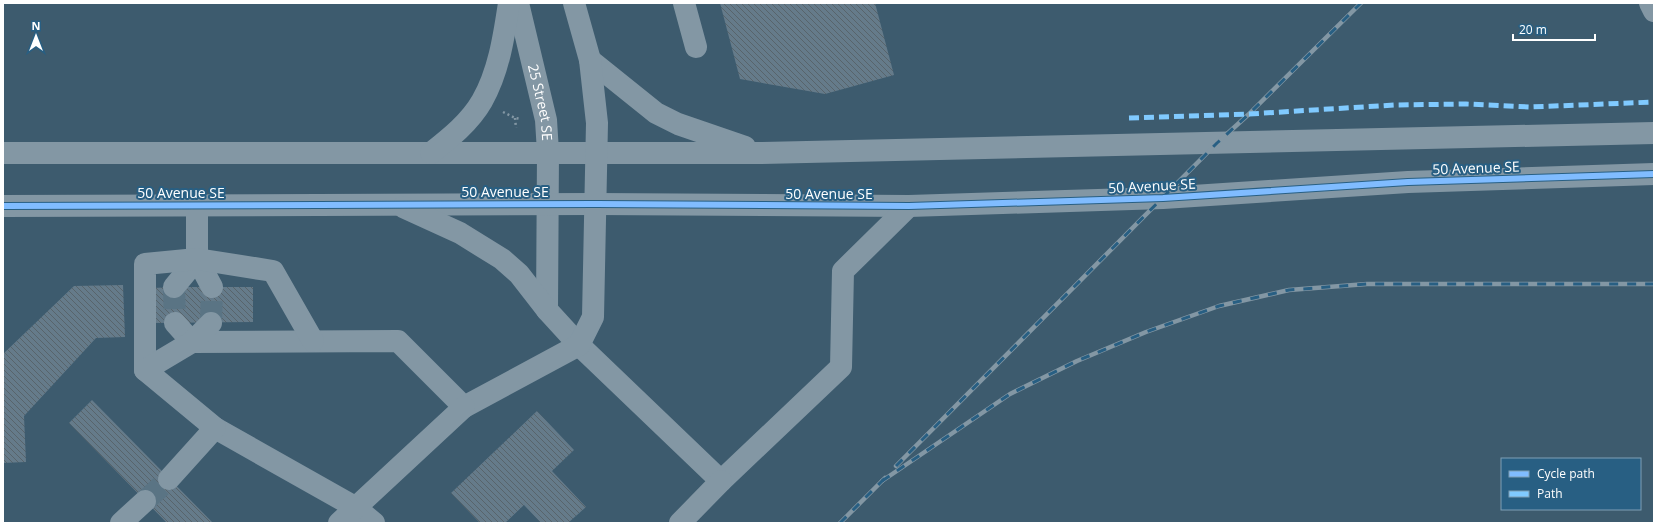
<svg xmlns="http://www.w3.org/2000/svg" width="1657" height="526" viewBox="0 0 1657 526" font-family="'Open Sans',sans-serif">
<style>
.building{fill:url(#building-back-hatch)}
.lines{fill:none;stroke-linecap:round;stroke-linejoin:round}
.minor-tunnel{stroke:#5a7484;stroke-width:22;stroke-dasharray:22 11;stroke-linecap:butt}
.path{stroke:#8397a4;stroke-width:2.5;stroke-dasharray:2 3;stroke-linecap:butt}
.minor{stroke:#8397a4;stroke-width:22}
.rail-casing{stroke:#8397a4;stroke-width:4.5}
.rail{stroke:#285f83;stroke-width:3;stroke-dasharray:9;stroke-linecap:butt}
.quiet{stroke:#80caff;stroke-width:5;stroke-dasharray:10 5;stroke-linecap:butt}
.cycleway-casing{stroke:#285f83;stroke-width:8}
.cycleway{stroke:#80bcff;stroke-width:6}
.labels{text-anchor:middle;stroke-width:4;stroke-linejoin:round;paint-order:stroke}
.street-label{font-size:14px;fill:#fff;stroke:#285f83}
</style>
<defs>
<pattern id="building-back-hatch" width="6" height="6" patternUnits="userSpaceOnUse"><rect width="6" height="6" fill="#657b8a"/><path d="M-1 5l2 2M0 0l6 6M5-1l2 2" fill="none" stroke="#58646b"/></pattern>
</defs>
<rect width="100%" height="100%" fill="#3d5b6e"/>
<g class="building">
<polygon points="720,3 875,3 894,75 825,94 740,79"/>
<polygon points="123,285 125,337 96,338 24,416 26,462 3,463 3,354 74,286"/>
<polygon points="174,287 253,287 253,322 154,323 153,288"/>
<polygon points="92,400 213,523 167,523 69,423"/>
<polygon points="537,411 574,450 552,471 586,507 568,523 541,523 524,505 505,523 480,523 451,493"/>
</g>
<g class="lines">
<g class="minor-tunnel">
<polyline points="174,287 175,323"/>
<polyline points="211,323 212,287"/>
<polyline points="145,501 169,479"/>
</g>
<g class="path">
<polyline points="503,112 515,118 521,119"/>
<polyline points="515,118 516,128"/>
</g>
<g class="minor">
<path id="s1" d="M518,3l28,117 2,32 -1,158"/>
<polyline points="684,3 696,47"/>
<polyline points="1650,3 1654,11"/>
<polyline points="590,60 656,113 678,124 745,147"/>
<polyline points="3,153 761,153 1654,133"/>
<path d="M431,153c19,-15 39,-31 51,-52 17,-30 22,-65 27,-98"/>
<polyline points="3,206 596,204 909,206 1163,198 1408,182 1654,174"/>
<polyline points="403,207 460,233 502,259 519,274 547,310 579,345 721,481 841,367 843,271 909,206"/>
<polyline points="197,259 212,287"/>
<polyline points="174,287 197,259 197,205"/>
<polyline points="175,323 192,342 398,341 464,407 579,345 593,317 597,123 590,60 574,3"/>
<polyline points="145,370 145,264 197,259 273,271 313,341"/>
<polyline points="215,428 355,507 374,523"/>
<polyline points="169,479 215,428 145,370 192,342 211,323"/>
<polyline points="121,523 145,501"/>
<polyline points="339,523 464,407"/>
<polyline points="680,523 721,481"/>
</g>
<g class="rail-casing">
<g id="rail">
<polyline points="896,466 1217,143 1249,114 1361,3"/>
<polyline points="882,481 1010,394 1077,361 1146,332 1219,306 1289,290 1367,284 1654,284"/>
<polyline points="840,523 885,478"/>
</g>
</g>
<use href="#rail" class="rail"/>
<polyline class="quiet" points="1129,118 1249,114 1394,105 1466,104 1530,107 1654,102"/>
<g class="cycleway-casing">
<polyline id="cycleway" points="3,206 596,204 909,206 1163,198 1408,182 1654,174"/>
</g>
<use href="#cycleway" class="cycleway"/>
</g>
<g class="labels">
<g class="street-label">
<text dy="5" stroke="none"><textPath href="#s1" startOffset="102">25 Street SE</textPath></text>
<text transform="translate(1476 168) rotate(-2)" y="5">50 Avenue SE</text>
<text transform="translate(1152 186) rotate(-3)" y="5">50 Avenue SE</text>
<text x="505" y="197">50 Avenue SE</text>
<text x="181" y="198">50 Avenue SE</text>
<text x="829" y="199">50 Avenue SE</text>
</g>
</g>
<rect width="1657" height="526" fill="none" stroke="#ffffff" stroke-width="8"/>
<rect x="1501" y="458" width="140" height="52" fill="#285f83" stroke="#7e9fb5"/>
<rect x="1509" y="471" width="20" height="6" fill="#80bcff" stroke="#7e9fb5"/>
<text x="1537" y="478" font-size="12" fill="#ffffff">Cycle path</text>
<rect x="1509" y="491" width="20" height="6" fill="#80caff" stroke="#7e9fb5"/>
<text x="1537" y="498" font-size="12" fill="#ffffff">Path</text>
<g transform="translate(36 36)" stroke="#285f83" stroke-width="3" paint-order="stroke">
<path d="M0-3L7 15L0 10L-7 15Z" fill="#ffffff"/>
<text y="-6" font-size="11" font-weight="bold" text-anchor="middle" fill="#ffffff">N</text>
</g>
<path d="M1513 34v6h82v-6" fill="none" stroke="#ffffff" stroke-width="2"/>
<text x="1519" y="34" font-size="12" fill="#ffffff" stroke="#285f83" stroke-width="3" paint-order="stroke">20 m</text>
</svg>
